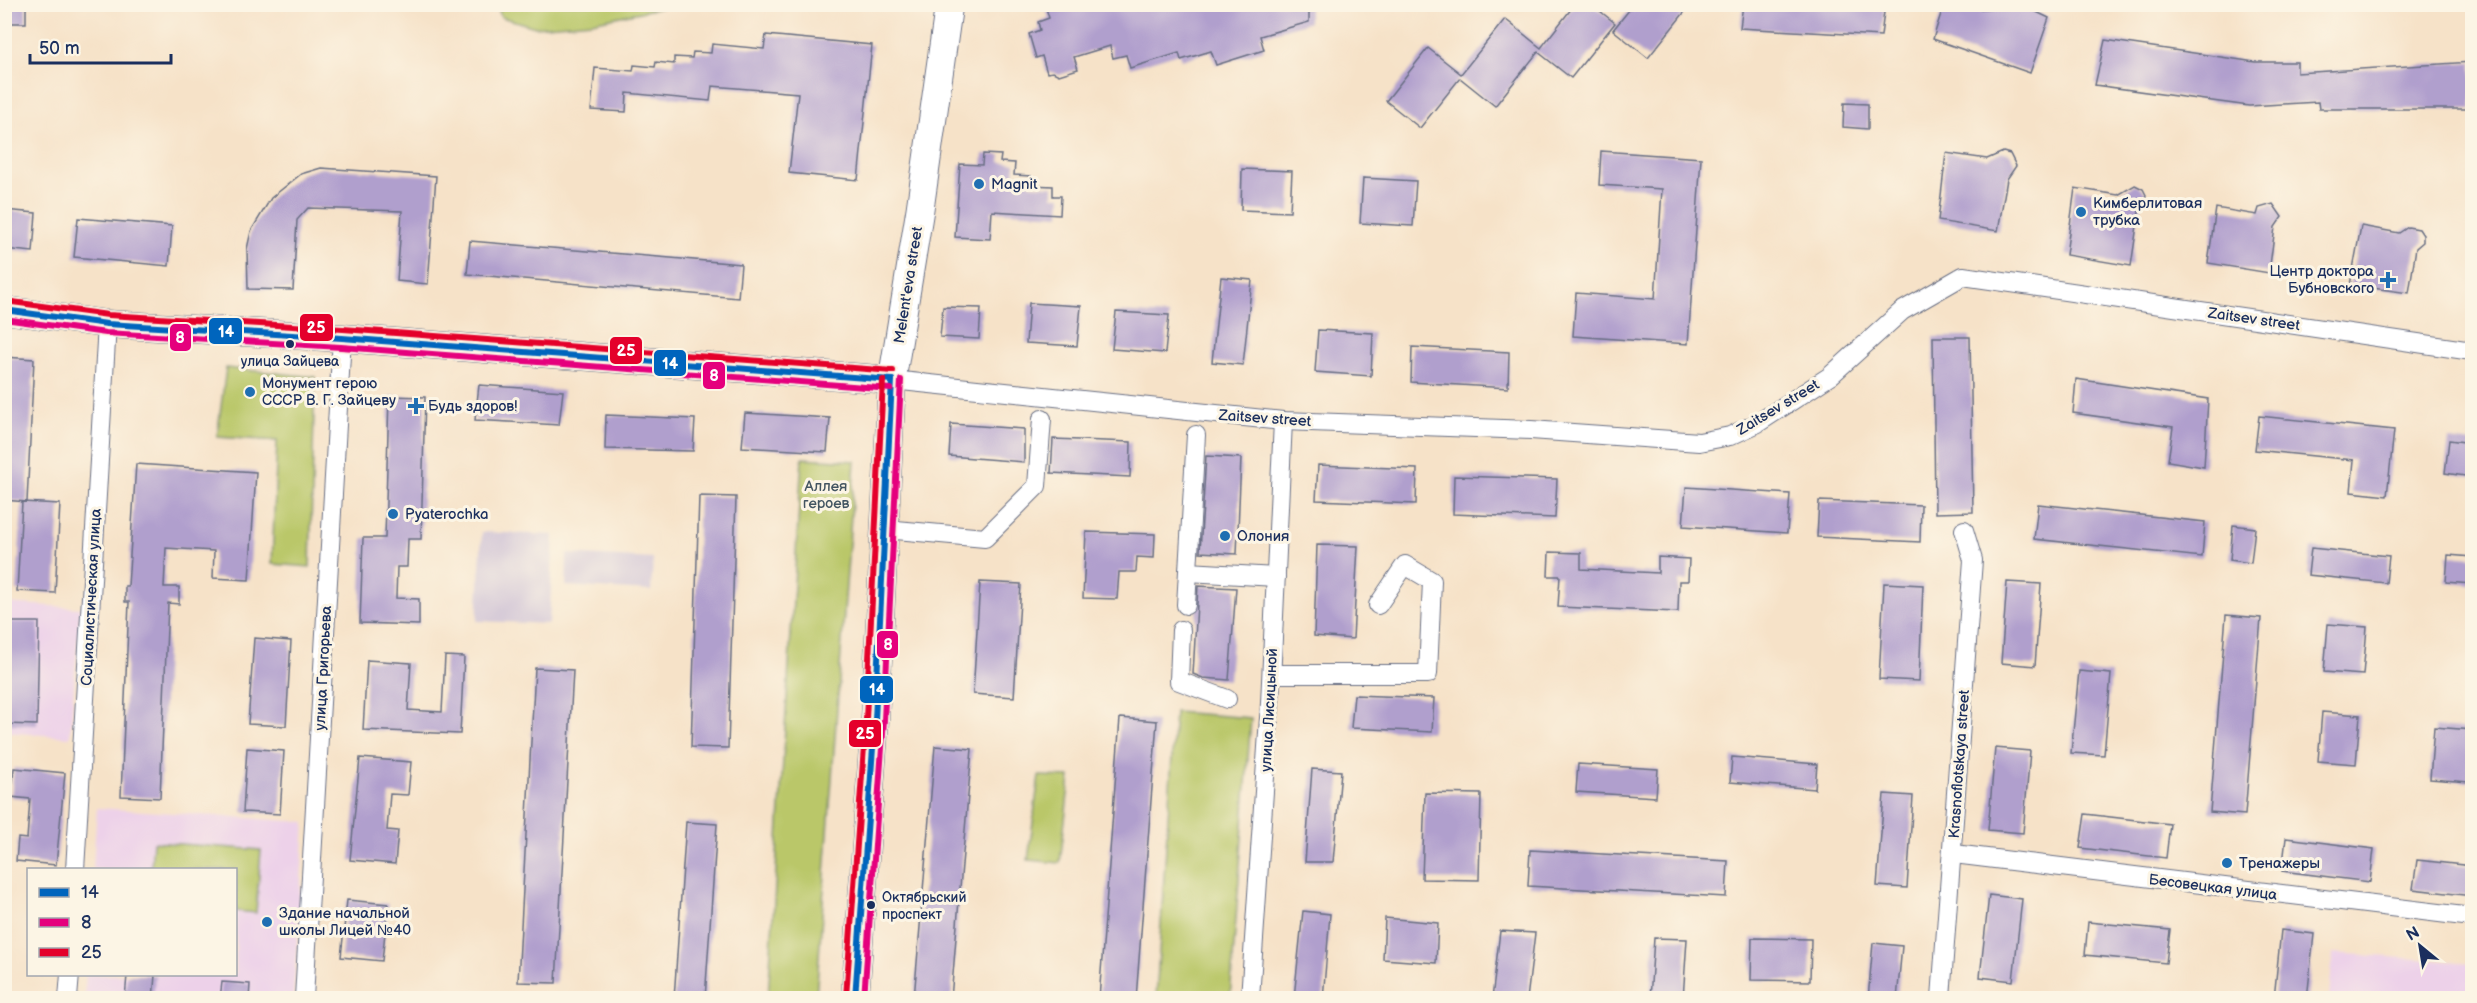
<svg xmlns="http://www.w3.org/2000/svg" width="2477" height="1003" viewBox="0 0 2477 1003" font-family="'Balsamiq Sans',sans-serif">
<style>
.built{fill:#edd1e9}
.industrial{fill:#ccbfd4}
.green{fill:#bac769;stroke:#6a7b64;stroke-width:1.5}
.building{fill:#b09fcd}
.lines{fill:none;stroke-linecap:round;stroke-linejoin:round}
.minor-casing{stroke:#686e83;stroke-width:20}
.secondary-casing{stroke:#686e83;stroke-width:29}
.minor{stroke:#fff;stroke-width:18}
.secondary{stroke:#fff;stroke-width:27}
.bus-1-casing{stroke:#fcf5e5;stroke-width:10}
.bus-2-casing{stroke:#fcf5e5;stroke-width:10}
.bus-3-casing{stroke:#fcf5e5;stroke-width:10}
.bus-1{stroke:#0065bd;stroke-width:6}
.bus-2{stroke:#e5007d;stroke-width:6}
.bus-3{stroke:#e4002b;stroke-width:6}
.poi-dot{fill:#1f6fb2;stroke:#fcf5e5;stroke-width:2}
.bus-dot{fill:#1b2f5e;stroke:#fcf5e5;stroke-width:2}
.labels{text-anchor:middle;stroke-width:6;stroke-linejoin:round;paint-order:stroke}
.bus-label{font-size:14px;fill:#1b2f5e;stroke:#fcf5e5}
.poi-label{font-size:15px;fill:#1b2f5e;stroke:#fcf5e5;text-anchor:start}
.street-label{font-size:15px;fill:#1b2f5e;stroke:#fcf5e5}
.park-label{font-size:15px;fill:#435561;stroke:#fcf5e5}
.line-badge{stroke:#fcf5e5;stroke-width:2}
.badge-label{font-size:16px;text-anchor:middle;font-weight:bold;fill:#fff}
</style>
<rect width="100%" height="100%" fill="#fcf5e5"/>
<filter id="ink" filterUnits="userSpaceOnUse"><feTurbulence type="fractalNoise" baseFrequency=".0167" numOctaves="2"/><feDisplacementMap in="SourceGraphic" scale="12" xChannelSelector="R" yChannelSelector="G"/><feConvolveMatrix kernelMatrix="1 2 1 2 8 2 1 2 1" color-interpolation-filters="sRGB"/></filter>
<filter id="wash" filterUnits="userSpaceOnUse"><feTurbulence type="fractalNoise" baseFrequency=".008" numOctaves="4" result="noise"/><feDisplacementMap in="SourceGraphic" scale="24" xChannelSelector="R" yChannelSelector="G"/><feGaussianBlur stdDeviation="1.35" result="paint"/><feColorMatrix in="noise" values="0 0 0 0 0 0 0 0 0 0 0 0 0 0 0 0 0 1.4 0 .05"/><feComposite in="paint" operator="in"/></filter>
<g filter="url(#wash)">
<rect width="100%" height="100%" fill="#f6e2c8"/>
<g class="built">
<polygon points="4,603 80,608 70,737 5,732"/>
<polygon points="97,808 305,822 293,998 84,998 86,975 236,974 236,870 93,869"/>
<polygon points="2333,953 2472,963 2472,998 2329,998"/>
</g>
<g class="industrial">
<polygon points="482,532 554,535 549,624 477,621"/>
<polygon points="567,554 653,559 651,591 566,586"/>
</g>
<g class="green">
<polygon points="497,5 497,4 673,5 592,22 535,27 501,17"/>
<polygon points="226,368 315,377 310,567 272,564 277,441 217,437"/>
<polygon points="802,458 855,461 816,998 768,998"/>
<polygon points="1175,712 1251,718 1230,998 1156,998"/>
<polygon points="1039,776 1070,777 1060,863 1028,860"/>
<polygon points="153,842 261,850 256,913 236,911 236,870 151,869"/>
</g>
<g id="blocks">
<g class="building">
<polygon points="9,4 26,4 26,23 8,23"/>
<polygon points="1057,4 1309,4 1309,22 1260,36 1264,50 1216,65 1211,51 1181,60 1179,53 1130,68 1126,55 1113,58 1110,46 1074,57 1078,69 1059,75 1053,72 1047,73 1042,56 1036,58 1029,34 1040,30 1038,22 1049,18 1046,8"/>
<polygon points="1575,4 1591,4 1615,23 1571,78 1538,52 1495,106 1460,78 1420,128 1386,101 1428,48 1461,74 1505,19 1541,48"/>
<polygon points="1634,4 1691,4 1648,58 1613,30"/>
<polygon points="1743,4 1885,4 1881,36 1740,28"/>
<polygon points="1944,4 1962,4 1979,9 2026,7 2049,18 2030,73 1933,39"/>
<polygon points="766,35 872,45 858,180 789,173 798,93 712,86 710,101 627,93 626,112 591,110 595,68 633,71 634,65 655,67 656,62 674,64 674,57 692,58 693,52 711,53 712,44 764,49"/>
<polygon points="2105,40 2255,62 2297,62 2297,73 2472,62 2472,109 2319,109 2318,102 2249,106 2095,85"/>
<polygon points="1844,103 1868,104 1868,129 1843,127"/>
<polygon points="1601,151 1701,158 1688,344 1573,336 1576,293 1655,299 1662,189 1599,185"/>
<polygon points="2003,152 2010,154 2016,166 2007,179 1998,231 1938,221 1946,153 1987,159"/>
<polygon points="983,154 1001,155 1000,162 1015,163 1014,175 1031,176 1030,185 1053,186 1053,196 1061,196 1060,215 992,211 990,239 955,237 960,164 982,165"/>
<polygon points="321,168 436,176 428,284 397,281 402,211 308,208 297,220 293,290 248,289 247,249 251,231 271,198 301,174"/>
<polygon points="1242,169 1292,171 1290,212 1241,210"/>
<polygon points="1363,178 1416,181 1413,226 1360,223"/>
<polygon points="2135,185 2143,189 2146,195 2139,212 2131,266 2066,255 2075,188 2118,195"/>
<polygon points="2273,204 2282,217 2275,227 2269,273 2208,263 2216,208 2257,215 2259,208"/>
<polygon points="4,210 36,213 33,252 4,249"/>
<polygon points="78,218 172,226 169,266 74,257"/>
<polygon points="2361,226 2399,233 2408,227 2419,229 2423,235 2423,242 2416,248 2409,293 2350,285"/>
<polygon points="470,241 741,264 738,298 467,274"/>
<polygon points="1221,277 1252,280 1243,365 1212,362"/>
<polygon points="1029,303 1081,306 1077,346 1026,343"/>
<polygon points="943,307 981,308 979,339 940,337"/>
<polygon points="1116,312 1169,315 1165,353 1112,349"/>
<polygon points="1318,330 1373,333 1371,376 1315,372"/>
<polygon points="1933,337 1970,337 1973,512 1935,513"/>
<polygon points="1412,347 1509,352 1508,388 1411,382"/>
<polygon points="4,357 34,359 27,502 4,500"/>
<polygon points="2076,379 2208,399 2204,467 2168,461 2173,427 2073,413"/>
<polygon points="479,385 563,391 559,425 475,420"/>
<polygon points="389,396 425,397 421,539 408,539 407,567 397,567 396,598 419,599 419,625 360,623 363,538 385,538"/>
<polygon points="745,413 830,418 827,452 742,447"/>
<polygon points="606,415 695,419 693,451 605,449"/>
<polygon points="2259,416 2394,430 2387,496 2351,492 2354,460 2255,450"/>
<polygon points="951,424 1024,429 1024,462 949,456"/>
<polygon points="1053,439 1131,442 1130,477 1051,473"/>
<polygon points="2449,440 2472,443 2472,477 2445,473"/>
<polygon points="1206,456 1241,458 1237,554 1200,552"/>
<polygon points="136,464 256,472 249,580 213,578 214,551 166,548 164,587 179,587 179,604 168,603 160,798 121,796 129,602 125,602 125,586 128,586"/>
<polygon points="1318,465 1417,469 1416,504 1316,500"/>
<polygon points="1454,476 1557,479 1555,518 1453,514"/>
<polygon points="1686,487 1790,494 1787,533 1683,526"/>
<polygon points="699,496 736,497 728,748 691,747"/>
<polygon points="1819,501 1921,505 1920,542 1817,537"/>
<polygon points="22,502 60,504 55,593 17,591"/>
<polygon points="2038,504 2205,522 2202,557 2034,539"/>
<polygon points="2233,525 2255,528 2251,563 2230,560"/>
<polygon points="1086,532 1155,534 1154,558 1137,557 1136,572 1119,572 1117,599 1083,598"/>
<polygon points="1317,545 1358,546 1353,639 1314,636"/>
<polygon points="2311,548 2389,556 2386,583 2308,575"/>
<polygon points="1549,552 1581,553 1581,569 1658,573 1658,557 1689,559 1688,581 1679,581 1678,612 1558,607 1560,576 1548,576"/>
<polygon points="2448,555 2472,557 2472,584 2446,582"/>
<polygon points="980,582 1021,584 1014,697 973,694"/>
<polygon points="2007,582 2041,584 2035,666 2001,663"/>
<polygon points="1884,583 1923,585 1919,681 1879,679"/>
<polygon points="1198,586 1236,588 1229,680 1203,678 1193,674"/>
<polygon points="2226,615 2261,618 2245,815 2210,812"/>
<polygon points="4,622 39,622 37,725 4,724"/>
<polygon points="2328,624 2367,627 2363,675 2324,672"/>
<polygon points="254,638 291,641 286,726 248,724"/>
<polygon points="445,656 464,657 460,734 363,730 367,660 411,663 408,710 442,712"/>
<polygon points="535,668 573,670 556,983 518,982"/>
<polygon points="2079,671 2111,674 2104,755 2071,753"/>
<polygon points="1354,695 1434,698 1432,732 1351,728"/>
<polygon points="2322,712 2360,715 2356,764 2318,761"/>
<polygon points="1120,718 1157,721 1136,999 1099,999"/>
<polygon points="2434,727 2472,730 2469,782 2430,779"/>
<polygon points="935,746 972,749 960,888 951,999 914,999"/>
<polygon points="247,748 284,751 280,814 243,812"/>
<polygon points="1995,748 2030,751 2023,833 1988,830"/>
<polygon points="1732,757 1817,764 1815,789 1730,782"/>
<polygon points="360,758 411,762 408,795 390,794 387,830 398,831 395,864 350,860"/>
<polygon points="1578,764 1658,769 1656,797 1576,792"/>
<polygon points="14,768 65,773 56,865 16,861 18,838 27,839 30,799 11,797"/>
<polygon points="1312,769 1341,771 1333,862 1305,862"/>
<polygon points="1425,793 1481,794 1479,880 1422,879"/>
<polygon points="1884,794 1913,796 1907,888 1877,886"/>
<polygon points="2085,814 2170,824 2166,858 2080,848"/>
<polygon points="686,822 717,824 705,999 674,999"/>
<polygon points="2286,838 2374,849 2370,882 2282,871"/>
<polygon points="1530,850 1728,861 1726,897 1528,886"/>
<polygon points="2417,860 2472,866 2472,896 2413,889"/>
<polygon points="1989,895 2022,899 2013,981 1980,977"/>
<polygon points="347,900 388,904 382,961 341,957"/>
<polygon points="1303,911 1330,914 1323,999 1294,998"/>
<polygon points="1385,918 1438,923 1436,963 1383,959"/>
<polygon points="2088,922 2170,930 2166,963 2085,955"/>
<polygon points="2281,930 2314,934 2307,999 2274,999"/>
<polygon points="1500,931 1535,933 1527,999 1492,999"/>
<polygon points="1654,938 1687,939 1683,999 1650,999"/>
<polygon points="1752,938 1811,939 1810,981 1751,980"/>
<polygon points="1873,943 1902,946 1897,999 1868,999"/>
<polygon points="127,975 155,975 153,999 125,999"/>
<polygon points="222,982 250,984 249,999 220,999"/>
</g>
</g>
</g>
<g filter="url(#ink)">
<use href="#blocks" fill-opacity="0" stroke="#686e83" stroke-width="1.5"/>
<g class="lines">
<g class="minor-casing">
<g id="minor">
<polyline points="892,380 1283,421 1531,430 1699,442 1730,436 1758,423 1830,376 1902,311 1963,276 2472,351"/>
<polyline points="885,529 985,538 1037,486 1042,419"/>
<polyline points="1188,572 1276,577"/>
<polyline points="1186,605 1196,435"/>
<polyline points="1181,630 1179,681 1227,699"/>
<polyline points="1272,674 1428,674 1432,581 1405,565 1378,605"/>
<polyline points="1954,854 2472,917"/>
<polyline points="75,870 107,324"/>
<polyline points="68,998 70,974"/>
<polyline points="304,998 342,338"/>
<polyline points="1250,998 1270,703 1283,421"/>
<polyline points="1941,998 1973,560 1964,530"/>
</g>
</g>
<g class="secondary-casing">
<g id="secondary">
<polyline points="4,310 107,324 342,338 892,380"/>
<polyline points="855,998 875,720 892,380 920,209 949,4"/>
</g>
</g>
<use href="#minor" class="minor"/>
<use href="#secondary" class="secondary"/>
<g class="bus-1-casing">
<g id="bus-1">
<polyline points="4,310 107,324 342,338 892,380"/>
<polyline points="855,998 875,720 892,380"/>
</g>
</g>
<g class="bus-2-casing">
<g id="bus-2">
<polyline points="4,319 106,333 341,347 891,389"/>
<polyline points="864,998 884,720 901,380"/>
</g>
</g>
<g class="bus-3-casing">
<g id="bus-3">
<polyline points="5,301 108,315 343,329 893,371"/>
<polyline points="846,997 866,719 883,380"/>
</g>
</g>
<use href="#bus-1" class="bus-1"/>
<use href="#bus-2" class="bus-2"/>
<use href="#bus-3" class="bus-3"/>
</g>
</g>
<g class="poi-dot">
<circle cx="979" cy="184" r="6"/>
<circle cx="2081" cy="212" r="6"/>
<path d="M2385 271h6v6h6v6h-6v6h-6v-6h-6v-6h6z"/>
<circle cx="250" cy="392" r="6"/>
<path d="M413 397h6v6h6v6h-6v6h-6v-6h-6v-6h6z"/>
<circle cx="393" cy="514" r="6"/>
<circle cx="1225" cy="536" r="6"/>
<circle cx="2227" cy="863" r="6"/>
<circle cx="267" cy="922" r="6"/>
</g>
<g class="bus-dot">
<circle cx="290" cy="344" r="5"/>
<circle cx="871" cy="905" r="5"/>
</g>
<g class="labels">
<g class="bus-label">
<text x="290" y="366">улица Зайцева</text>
<text x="882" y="902" text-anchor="start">Октябрьский<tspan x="882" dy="17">проспект</tspan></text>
</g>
<g class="poi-label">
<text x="991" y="189">Magnit</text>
<text x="2093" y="208">Кимберлитовая<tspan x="2093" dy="17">трубка</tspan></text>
<text x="2374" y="276" text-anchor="end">Центр доктора<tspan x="2374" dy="17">Бубновского</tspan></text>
<text x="262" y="388">Монумент герою<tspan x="262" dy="17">СССР В. Г. Зайцеву</tspan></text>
<text x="428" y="411">Будь здоров!</text>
<text x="405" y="519">Pyaterochka</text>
<text x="1237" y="541">Олония</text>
<text x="2239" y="868">Тренажеры</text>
<text x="279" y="918">Здание начальной<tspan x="279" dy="17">школы Лицей №40</tspan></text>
</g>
<g class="street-label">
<text transform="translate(908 285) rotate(-81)" y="5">Melent'eva street</text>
<text transform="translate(2254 319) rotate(8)" y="5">Zaitsev street</text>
<text transform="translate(1778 407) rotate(-31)" y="5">Zaitsev street</text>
<text transform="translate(1265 418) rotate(4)" y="5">Zaitsev street</text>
<text transform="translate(91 597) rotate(-87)" y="5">Социалистическая улица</text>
<text transform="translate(323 668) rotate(-87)" y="5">улица Григорьева</text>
<text transform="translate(1269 710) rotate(-87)" y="5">улица Лисицыной</text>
<text transform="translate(1959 764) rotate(-86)" y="5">Krasnoflotskaya street</text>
<text transform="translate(2213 887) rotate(7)" y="5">Бесовецкая улица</text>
</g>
<g class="park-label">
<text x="826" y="491">Аллея<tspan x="826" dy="17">героев</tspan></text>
</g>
</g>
<g class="line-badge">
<rect x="299" y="313" width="35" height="29" rx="6" fill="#e4002b"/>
<rect x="208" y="317" width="35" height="28" rx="6" fill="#0065bd"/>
<rect x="169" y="323" width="23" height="29" rx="6" fill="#e5007d"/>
<rect x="609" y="336" width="34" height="29" rx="6" fill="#e4002b"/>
<rect x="653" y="349" width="34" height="28" rx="6" fill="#0065bd"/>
<rect x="702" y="361" width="24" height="29" rx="6" fill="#e5007d"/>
<rect x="876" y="630" width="23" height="29" rx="6" fill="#e5007d"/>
<rect x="859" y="675" width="35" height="29" rx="6" fill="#0065bd"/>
<rect x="848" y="719" width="34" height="29" rx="6" fill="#e4002b"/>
</g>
<g class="badge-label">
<text x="316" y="333">25</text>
<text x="226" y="337">14</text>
<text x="180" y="343">8</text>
<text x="626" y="356">25</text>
<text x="670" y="369">14</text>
<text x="714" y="381">8</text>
<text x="888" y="650">8</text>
<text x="877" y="695">14</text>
<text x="865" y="739">25</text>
</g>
<rect width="2477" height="1003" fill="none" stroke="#fcf5e5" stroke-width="24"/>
<rect x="27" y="868" width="210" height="108" fill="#fcf5e5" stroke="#a2a6af" stroke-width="1.5"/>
<rect x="39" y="888" width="30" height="9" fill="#0065bd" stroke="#a2a6af" stroke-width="1.5"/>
<text x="81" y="898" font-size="18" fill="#1b2f5e">14</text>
<rect x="39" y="918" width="30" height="9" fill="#e5007d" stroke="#a2a6af" stroke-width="1.5"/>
<text x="81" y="928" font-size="18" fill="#1b2f5e">8</text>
<rect x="39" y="948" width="30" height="9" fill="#e4002b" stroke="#a2a6af" stroke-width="1.5"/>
<text x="81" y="958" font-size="18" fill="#1b2f5e">25</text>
<g transform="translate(2420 946) rotate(330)" stroke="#fcf5e5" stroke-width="4.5" paint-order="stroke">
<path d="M0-4.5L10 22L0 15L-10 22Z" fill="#1b2f5e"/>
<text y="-9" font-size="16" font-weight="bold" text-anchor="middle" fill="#1b2f5e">N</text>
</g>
<path d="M30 54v9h141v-9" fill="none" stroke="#1b2f5e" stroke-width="3"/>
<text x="39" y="54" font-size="18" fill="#1b2f5e" stroke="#fcf5e5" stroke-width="4.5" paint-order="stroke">50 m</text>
</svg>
